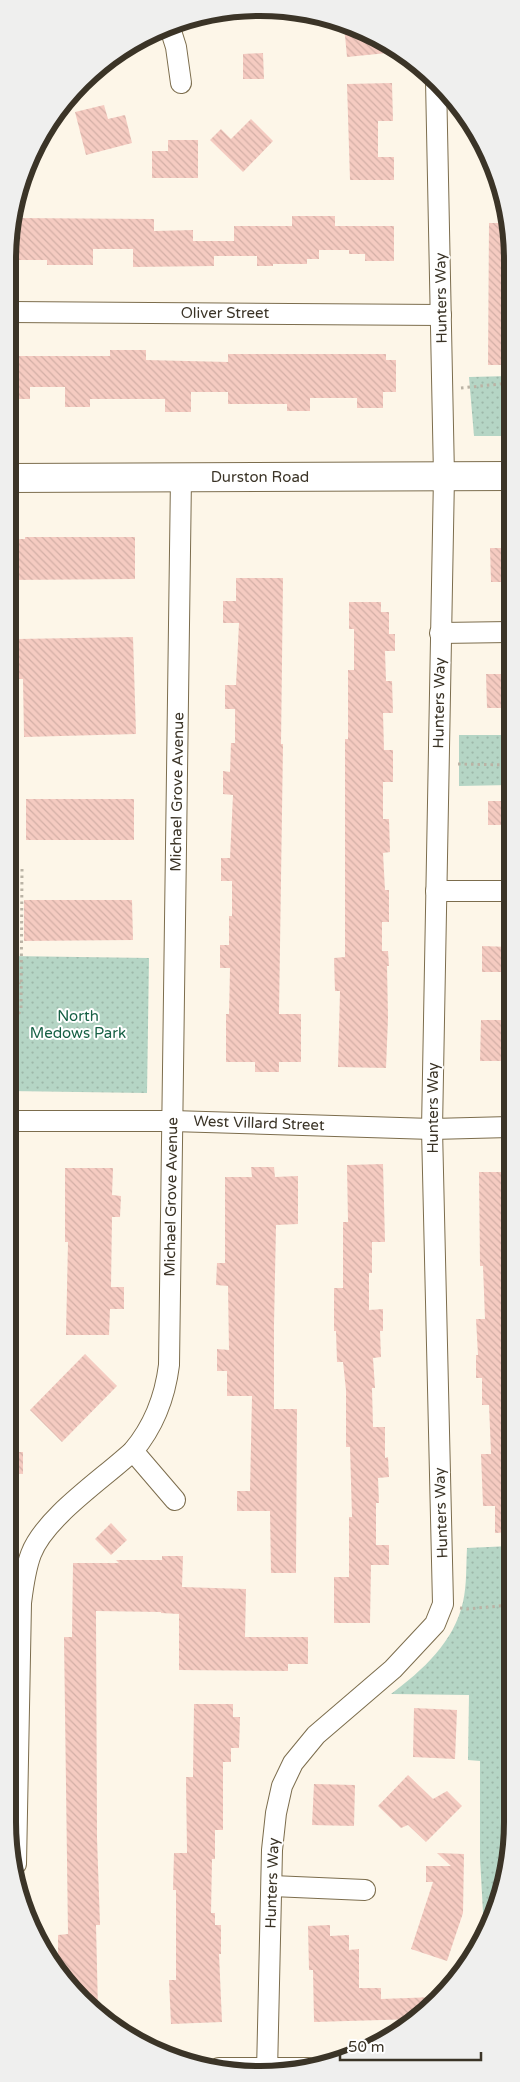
<svg xmlns="http://www.w3.org/2000/svg" width="520" height="2082" viewBox="0 0 520 2082" font-family="'Varela Round',sans-serif">
<style>
.grass{fill:url(#grass-dots)}
.lines{fill:none;stroke-linecap:round;stroke-linejoin:round}
.stream{stroke:#afc5e7;stroke-width:5.5}
.building{fill:url(#building-back-hatch)}
.street-casing{stroke:#7c6d4d;stroke-width:22}
.secondary-casing{stroke:#7c6d4d;stroke-width:30}
.path{stroke:#bab3a5;stroke-width:3;stroke-dasharray:2.5 4;stroke-linecap:butt}
.street{stroke:#fff;stroke-width:20}
.secondary{stroke:#fff;stroke-width:28}
.labels{text-anchor:middle;stroke-width:4;stroke-linejoin:round;paint-order:stroke}
.street-label{font-size:15px;fill:#3b3427;stroke:#fff}
.park-label{font-size:15px;fill:#176045;stroke:#fff}
.rim{fill:none;stroke:#3b3427;stroke-width:6}
</style>
<defs>
<pattern id="grass-dots" width="8" height="8" patternUnits="userSpaceOnUse" patternTransform="scale(1.25)"><rect width="8" height="8" fill="#b5d5c5"/><path d="M2 2h.1M6 6h.1" fill="none" stroke="#9db7a9" stroke-width="1.8" stroke-linecap="round"/></pattern>
<pattern id="building-back-hatch" width="6" height="6" patternUnits="userSpaceOnUse" patternTransform="scale(1.25)"><rect width="6" height="6" fill="#f5cbc1"/><path d="M-1 5l2 2M0 0l6 6M5-1l2 2" fill="none" stroke="#d3afa6"/></pattern>
</defs>
<rect width="100%" height="100%" fill="#fdf6e8"/>
<g class="grass">
<polygon points="510,376 510,436 474,436 469,377"/>
<polygon points="459,735 510,735 510,785 459,786"/>
<polygon points="9,956 149,958 147,1093 9,1091"/>
<path d="M510,1546v309l-26,76 -4,-73v-97l-12,-1 1,-65 -78,-1c32,-24 63,-52 72,-92 4,-17 3,-37 4,-54z"/>
</g>
<g class="lines">
<polyline class="stream" points="510,1856 510,1845"/>
</g>
<g class="building">
<polygon points="344,25 372,34 397,52 347,57"/>
<polygon points="263,53 264,79 243,79 243,54"/>
<polygon points="392,83 393,121 378,121 378,157 394,157 394,180 350,180 347,84"/>
<polygon points="104,105 108,119 125,115 132,143 86,155 75,112"/>
<polygon points="251,119 273,141 243,172 210,140 221,129 231,139"/>
<polygon points="168,140 198,140 198,178 152,178 152,151 168,151"/>
<polygon points="292,216 335,216 335,226 394,226 394,261 365,261 365,254 349,254 349,250 319,250 319,259 307,259 307,264 273,264 273,266 257,266 257,256 214,256 214,266 133,267 133,249 93,249 93,265 47,265 47,260 10,260 10,227 13,218 154,219 154,231 193,230 193,241 234,241 234,226 292,226"/>
<polygon points="489,223 509,223 510,227 510,365 488,365"/>
<polygon points="110,350 146,350 146,360 228,362 228,354 386,354 386,360 396,360 396,392 383,392 383,408 357,408 357,398 310,398 310,411 287,411 287,404 228,404 228,392 191,392 191,412 165,412 165,399 90,399 90,407 65,407 65,387 30,387 30,399 9,399 10,356 110,356"/>
<polygon points="25,537 135,537 135,579 9,580 9,539 25,539"/>
<polygon points="490,548 510,548 510,582 491,582"/>
<polygon points="236,578 283,578 281,744 283,744 279,1014 301,1014 301,1062 279,1062 279,1072 255,1072 255,1062 226,1062 226,1014 229,1014 230,968 220,968 220,945 229,945 229,916 232,916 232,881 221,881 221,858 230,858 233,795 223,794 223,771 230,772 231,743 235,743 235,709 225,709 225,685 236,685 239,623 223,623 223,601 236,601"/>
<polygon points="349,602 381,602 381,612 389,612 389,634 395,634 395,651 385,651 386,681 392,681 393,713 383,713 384,750 393,750 393,782 383,782 383,819 389,819 390,852 383,853 385,890 389,890 389,922 382,922 382,951 388,951 389,966 387,966 388,1018 386,1068 338,1067 340,991 335,991 334,958 345,957 345,739 348,739 348,670 354,670 354,629 349,629"/>
<polygon points="133,637 136,734 24,737 23,679 19,679 18,639"/>
<polygon points="486,674 510,674 510,708 487,708"/>
<rect x="26" y="799" width="108" height="41"/>
<rect x="488" y="801" width="22" height="24"/>
<polygon points="24,900 132,900 133,940 24,941"/>
<polygon points="482,946 510,947 510,972 482,972"/>
<polygon points="481,1020 510,1020 510,1061 480,1061"/>
<polygon points="383,1164 385,1242 372,1242 372,1273 369,1273 369,1310 383,1309 383,1331 380,1331 381,1357 373,1358 375,1388 372,1388 373,1427 385,1427 385,1458 388,1457 389,1477 378,1478 379,1503 376,1503 376,1545 389,1545 389,1565 371,1565 370,1623 334,1623 334,1577 349,1577 349,1517 352,1517 350,1447 346,1447 346,1390 343,1362 337,1362 336,1331 334,1331 334,1288 343,1288 343,1222 348,1222 347,1165"/>
<polygon points="251,1167 274,1167 275,1177 298,1176 298,1224 276,1225 274,1325 274,1409 297,1409 296,1573 271,1573 270,1511 237,1511 237,1491 250,1491 252,1396 227,1396 227,1371 217,1371 217,1349 229,1350 228,1286 216,1285 217,1263 225,1263 225,1177 252,1177"/>
<polygon points="65,1168 113,1168 112,1195 121,1196 120,1217 112,1217 111,1287 124,1287 124,1309 110,1309 109,1335 66,1335 68,1242 65,1242"/>
<polygon points="479,1172 503,1172 503,1180 510,1180 510,1532 495,1533 495,1506 483,1506 481,1454 491,1454 489,1405 482,1405 482,1378 476,1378 476,1355 478,1355 476,1319 485,1319 483,1266 480,1266"/>
<polygon points="85,1354 117,1386 62,1442 30,1410"/>
<polygon points="8,1452 23,1452 23,1474 8,1473"/>
<polygon points="111,1523 127,1540 111,1555 95,1539"/>
<polygon points="162,1556 183,1556 182,1587 246,1589 245,1637 308,1637 308,1664 288,1664 288,1671 179,1670 179,1614 161,1613 161,1612 96,1611 97,1838 100,1925 96,1925 98,2010 70,1989 58,1969 58,1935 68,1934 64,1637 72,1637 73,1563 119,1563 116,1560 162,1560"/>
<polygon points="194,1704 233,1704 233,1717 240,1717 239,1748 231,1748 231,1762 223,1762 223,1830 215,1830 215,1859 212,1859 211,1913 215,1913 215,1925 221,1925 221,1954 219,1954 222,2022 171,2024 169,1980 176,1980 176,1890 173,1890 174,1853 187,1853 186,1777 193,1777"/>
<polygon points="414,1708 457,1710 455,1759 413,1757"/>
<polygon points="408,1775 433,1799 447,1791 462,1806 426,1842 408,1825 401,1828 378,1806"/>
<polygon points="314,1784 355,1785 354,1826 312,1825"/>
<polygon points="437,1853 464,1854 463,1913 447,1961 411,1949 433,1882 426,1882 426,1866 451,1866"/>
<polygon points="330,1925 330,1936 349,1935 349,1950 359,1949 359,1988 381,1988 381,1999 436,1997 416,2019 314,2022 313,1970 309,1970 308,1926"/>
</g>
<g class="lines">
<g class="street-casing">
<g id="street">
<polyline points="170,28 176,47 181,83"/>
<polyline points="10,312 441,315"/>
<polyline points="440,633 510,632"/>
<polyline points="436,891 510,891"/>
<polyline points="8,1121 172,1121 432,1129 510,1127"/>
<polyline points="133,1451 175,1500"/>
<path d="M16,1864l5,-261c2,-16 4,-33 10,-49 14,-37 72,-75 102,-103 21,-25 32,-54 36,-86l12,-888"/>
<polyline points="272,1886 365,1890"/>
<polyline points="219,2068 308,2068"/>
<polyline points="267,2072 272,1850 276,1813 282,1786 293,1763 316,1735 393,1669 435,1624 443,1604 432,1129 444,476 436,80"/>
</g>
</g>
<g class="secondary-casing">
<polyline id="secondary" points="9,478 510,476"/>
</g>
<g class="path">
<polyline points="461,388 510,383"/>
<polyline points="458,764 510,765"/>
<polyline points="9,978 17,978 20,984"/>
<polyline points="9,1022 16,1018 21,1010 22,869"/>
<polyline points="460,1608 467,1609 510,1605"/>
</g>
<use href="#street" class="street"/>
<use href="#secondary" class="secondary"/>
</g>
<g class="labels">
<g class="street-label">
<text transform="translate(441 298) rotate(-91)" y="5">Hunters Way</text>
<text x="225" y="318">Oliver Street</text>
<text x="260" y="482">Durston Road</text>
<text transform="translate(439 703) rotate(-89)" y="5">Hunters Way</text>
<text transform="translate(177 792) rotate(-89)" y="5">Michael Grove Avenue</text>
<text transform="translate(433 1108) rotate(-90)" y="5">Hunters Way</text>
<text transform="translate(259 1123) rotate(2)" y="5">West Villard Street</text>
<text transform="translate(171 1197) rotate(-89)" y="5">Michael Grove Avenue</text>
<text transform="translate(441 1513) rotate(-92)" y="5">Hunters Way</text>
<text transform="translate(272 1883) rotate(-88)" y="5">Hunters Way</text>
</g>
<g class="park-label">
<text x="78" y="1021">North<tspan x="78" dy="17">Medows Park</tspan></text>
</g>
</g>
<path d="M0 0H520V2082H0ZM260 16H260A244 244 0 0 1 504 260V1822A244 244 0 0 1 260 2066H260A244 244 0 0 1 16 1822V260A244 244 0 0 1 260 16Z" fill="#efefee" fill-rule="evenodd"/>
<path class="rim" d="M260 16H260A244 244 0 0 1 504 260V1822A244 244 0 0 1 260 2066H260A244 244 0 0 1 16 1822V260A244 244 0 0 1 260 16Z"/>
<path d="M340 2052v8h141v-8" fill="none" stroke="#3b3427" stroke-width="2.5"/>
<text x="348" y="2052" font-size="15" fill="#3b3427" stroke="#ffffff" stroke-width="4" paint-order="stroke">50 m</text>
</svg>
